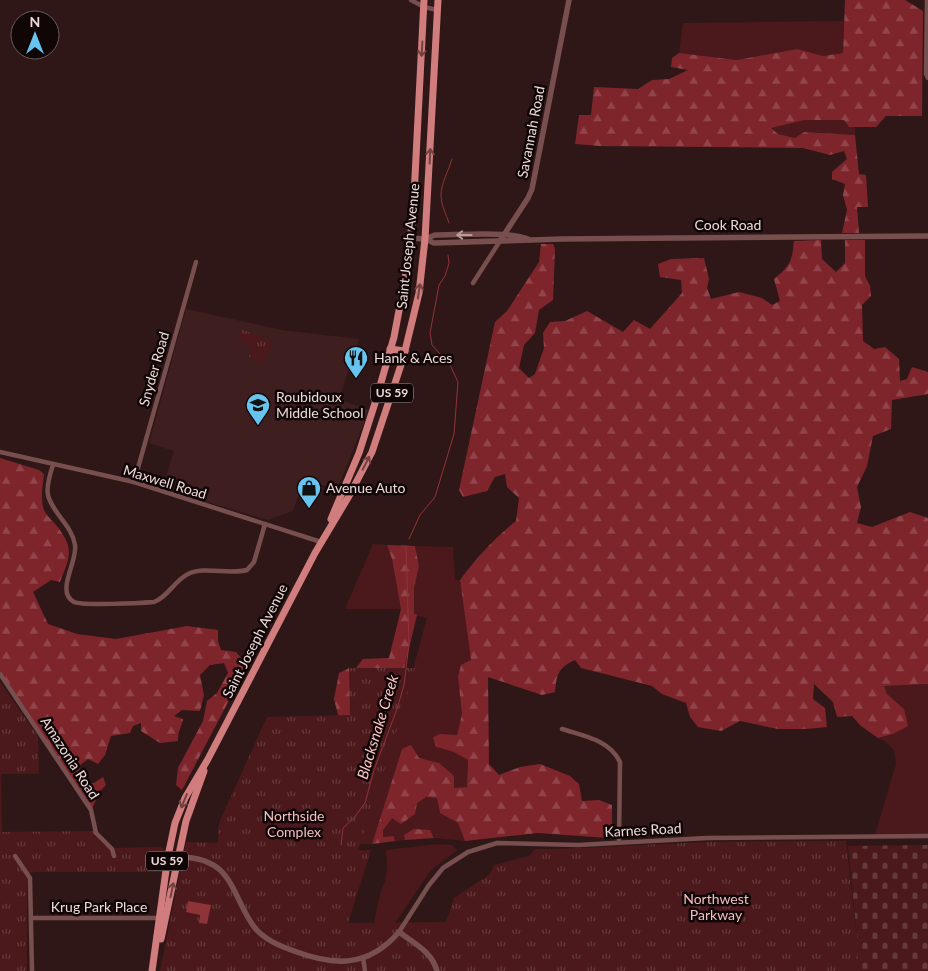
<svg xmlns="http://www.w3.org/2000/svg" width="928" height="971" viewBox="0 0 928 971" font-family="Lato,sans-serif">
<style>
.built{fill:#3e1e1e}
.grass{fill:#4b191c}
.forest{fill:url(#forest-firs)}
.cemetery{fill:url(#cemetery-stones)}
.park{fill:url(#park-tufts)}
.water{fill:#8e3439}
.lines{fill:none;stroke-linecap:round;stroke-linejoin:round}
.stream{stroke:#8e3439;stroke-width:1}
.minor{stroke:#784f4f;stroke-width:4.5}
.tertiary{stroke:#784f4f;stroke-width:5.5}
.primary{stroke:#d17d7e;stroke-width:7}
.oneway{stroke:#714242}
.oneway2{stroke:#b89c9c}
.labels{text-anchor:middle;stroke-width:5;stroke-linejoin:round;paint-order:stroke}
.shield{fill:#110606;stroke:#ab9b9b;stroke-width:1}
.shield-label{font-size:12px;font-weight:bold;fill:#eddbdb}
.street-label{font-size:14px;fill:#eddbdb;stroke:#110606}
.poi-label{font-size:14px;fill:#eddbdb;stroke:#110606;text-anchor:start}
.park-label{font-size:14px;fill:#f4c0bf;stroke:#110606}
.water-label{font-size:15px;font-style:italic;fill:#fcc7c6;stroke:#110606}
</style>
<defs>
<pattern id="forest-firs" width="22" height="20" patternUnits="userSpaceOnUse" patternTransform="scale(1.25)"><rect width="22" height="20" fill="#7e252c"/><path d="M5 1l3.5 6h-7zM16 11l3.5 6h-7z" fill="#91444a"/></pattern>
<pattern id="cemetery-stones" width="16" height="16" patternUnits="userSpaceOnUse" patternTransform="scale(1.25)"><rect width="16" height="16" fill="#4b191c"/><path d="M2 7V4a2 2 0 0 1 4 0v3zM10 15v-3a2 2 0 0 1 4 0v3z" fill="#653a3c"/></pattern>
<pattern id="park-tufts" width="24" height="20" patternUnits="userSpaceOnUse" patternTransform="scale(1.25)"><rect width="24" height="20" fill="#4b191c"/><path d="M3 7l-1-3M5 7V3M7 7l1-3M15 17l-1-3M17 17v-4M19 17l1-3" fill="none" stroke="#653a3c"/></pattern>
</defs>
<rect width="100%" height="100%" fill="#301717"/>
<polygon class="built" points="186,309 282,330 359,339 339,399 369,410 337,490 304,479 293,511 268,520 191,497 163,486 174,451 149,443"/>
<g class="grass">
<polygon points="844,21 843,53 823,56 797,49 737,60 679,53 683,23"/>
<polygon points="805,120 845,120 849,127 855,127 855,135 804,132 795,138 778,134 771,128"/>
<polygon points="373,544 387,545 392,559 401,609 345,609"/>
<polygon points="415,546 453,547 455,580 460,580 471,660 458,677 462,714 457,735 440,734 436,747 454,752 468,760 467,788 454,788 439,763 419,758 402,749 372,844 359,844 392,746 427,618 414,615 414,588 419,566"/>
<polygon points="928,684 928,835 875,835 896,764 894,750 886,742 878,738 893,734 904,709 887,694 883,686"/>
<path d="M426,797l11,1 3,15 18,10 7,18 -31,-3v-3h-30l1,5 -10,1 -1,-5 -12,1c1,-22 29,-29 44,-40z"/>
<polygon points="437,844 452,845 457,850 431,870 395,923 374,923 380,894 385,881 387,868 386,850"/>
</g>
<g class="forest">
<polygon points="845,0 905,0 923,11 922,116 886,116 876,127 849,127 844,120 805,120 771,128 778,134 795,138 804,132 855,135 859,174 866,175 868,207 857,207 859,233 842,233 847,210 843,195 845,184 832,179 832,172 847,159 844,151 830,155 803,148 600,146 575,144 579,115 591,115 594,87 638,89 652,80 669,79 688,70 671,67 672,58 679,53 737,60 797,49 823,56 843,53"/>
<path d="M821,240l1,19 14,13 9,-9v-23h20v36l5,10 1,10 -9,9 1,36 11,8 11,-2 14,12 1,22 7,-2 5,-12 16,5v22l-36,6 -1,29 -18,7 -6,30 -10,21 4,20 -4,16 15,4 38,-15 18,6v166l-44,2 3,8 17,15 4,17 -15,8 -15,4 -17,-12 -9,-10 -15,1 -4,-15 -19,-18 -1,15 12,9 2,19 -21,2h-28l-38,-8 -19,10 -23,-4 -8,-10 -4,-14 -24,-9 -10,-8 -71,-18 -6,-8c-17,8 -18,13 -20,32l-13,3 -54,-18 1,87 10,11 21,-8 20,-3 30,12 9,8 3,17 17,-1 13,5v30l-4,3 -70,-5 -73,8 -7,-18 -18,-10 -3,-15 -11,-1 -9,6 -2,11 -14,10 -9,-6 -9,12v7l11,-1 1,5 -23,3 30,-95 9,-4 8,13 20,5 15,13v12l13,-1 1,-27 -14,-8 -18,-5 -3,-10 7,-3 17,1 5,-21 -4,-37 3,-12 10,-5 -11,-80c16,-22 35,-42 56,-59l3,-23 -12,-11 -2,-13 -10,3 -8,14 -24,6 -4,-7 36,-168 12,-11 32,-49 2,-18h12l2,5 -2,51 -14,10 -4,23 -11,12 -5,23 10,10 6,-4 9,-26 -1,-15 7,-11 15,-1 22,-10 36,21 11,-12 16,9 32,-36 -1,-13 -21,-3 -2,-13 13,-5 33,-1 5,21 -2,9 4,11 28,-7 23,6 10,7 8,-4 -6,-22c16,-13 18,-17 20,-38z"/>
<path d="M0,458l39,12 5,4c-1,12 -4,24 0,36 2,5 8,10 12,15 19,23 14,32 4,57l-9,-2 -18,12 15,32 29,10 39,5 71,-13 31,4v11l3,9 15,2 7,8 3,8 -64,122 -6,-5 2,-17 25,-47 4,-20 10,-8 11,-20 -4,-10 -14,2 -10,10 4,20 -4,16 -18,-1 -8,6 9,3c-1,8 -6,13 -5,22l-18,2 -19,-12v-8l-8,3 -3,7 -19,3 -6,19 -7,9 -10,-5 -9,7 8,19 7,-2 9,-6 3,8 -6,6 -8,18 -92,-137z"/>
<polygon points="387,545 415,546 419,566 414,588 414,614 417,615 395,707 383,734 338,715 334,699 339,673 349,668 356,668 363,659 389,658 401,609 392,559"/>
<polygon points="414,829 430,830 434,838 405,840 404,835"/>
</g>
<polygon class="cemetery" points="928,845 928,971 854,971 858,947 848,846"/>
<g class="park">
<polygon points="242,329 272,343 262,363 248,356 252,347 237,340"/>
<polygon points="349,668 415,668 392,746 358,850 371,850 348,923 446,922 454,898 489,875 494,865 529,856 535,849 556,849 709,842 846,841 858,947 854,971 160,971 186,842 218,843 219,823 267,717 350,715"/>
<path d="M0,682l38,54 1,38h-38l1,58 92,-1c4,10 10,15 20,17l46,-1 3,1 1,2 -2,22h-127l-8,2v97h-27z"/>
</g>
<polygon class="water" points="188,901 211,905 207,924 199,923 200,915 186,912"/>
<g class="lines">
<g class="stream">
<path d="M449,223c-3,-9 -8,-18 -8,-28 0,-12 8,-25 11,-36"/>
<polyline points="409,539 420,515 435,497 454,434 458,382 450,365 432,345 430,333 439,285 445,276 449,263 448,255"/>
<polyline points="341,845 343,828 354,818 365,803 374,770 397,709 404,685 409,644 406,547"/>
</g>
<g class="minor">
<polyline points="411,0 424,7 437,10"/>
<polyline points="927,0 926,74 928,78"/>
<polyline points="473,283 500,241"/>
<polyline points="0,452 134,482 321,542"/>
<path d="M53,465c-3,9 -7,21 -5,30 4,18 24,30 27,50 3,16 -20,47 -1,57 9,4 67,1 80,0 14,-5 20,-21 34,-28 16,-8 41,1 59,-4l7,-8 11,-38"/>
<polyline points="134,482 196,262"/>
<polyline points="0,674 91,810 96,833 112,849 114,856"/>
<path d="M562,729c22,7 48,11 58,33l-1,80"/>
<polyline points="15,856 30,878 32,971"/>
<polyline points="31,918 160,918"/>
<polyline points="399,932 429,885 443,868 468,852 497,843 578,845 707,838 928,836"/>
<polyline points="363,957 365,971"/>
</g>
<g class="tertiary">
<polyline points="411,238 425,239 434,243 562,239 928,236"/>
<path d="M425,239l10,-4c22,0 75,-4 93,4"/>
<polyline points="500,241 528,198 532,189 569,0"/>
<path d="M168,856c18,1 36,1 51,13 16,14 22,42 36,59 10,12 25,18 39,23 40,15 74,17 105,-19 15,11 33,20 38,39"/>
</g>
<g class="primary">
<polyline points="390,349 405,351"/>
<polyline points="331,519 359,453 376,400 394,337 405,279 413,216 424,0"/>
<polyline points="161,939 186,821 204,771"/>
<polyline points="152,971 168,856 175,823 185,798 208,759 315,553 349,496 372,452 403,359 419,293 425,239 438,0"/>
</g>
</g>
<defs><path id="oneway-shaft" d="M-6 0H5M1.5-3L5.5 0L1.5 3" fill="none" stroke-width="1.6" stroke-linecap="round" stroke-linejoin="round" transform="scale(1.25)"/></defs>
<g class="oneway">
<use href="#oneway-shaft" transform="translate(422 49) rotate(93)"/>
<use href="#oneway-shaft" transform="translate(430 156) rotate(-87)"/>
<use href="#oneway-shaft" transform="translate(419 291) rotate(-81)"/>
<use href="#oneway-shaft" transform="translate(366 463) rotate(-63)"/>
<use href="#oneway-shaft" transform="translate(184 801) rotate(113)"/>
<use href="#oneway-shaft" transform="translate(172 890) rotate(-78)"/>
</g>
<use class="oneway2" href="#oneway-shaft" transform="translate(464 235) rotate(180)"/>
<defs>
<g id="restaurant-pin" transform="scale(1.25)"><path d="M0 17L-7.5 6A9.5 9.5 0 1 1 7.5 6Z" fill="#66c4ef" stroke="#110606"/><path d="M-5-6h1v4h1v-4h1v4h1v-4h1v5L-1.5 .5V6h-2V.5L-5-1ZM5-6V6H3V1.5H1.5Q1.5-4 5-6Z" fill="#111"/></g>
<g id="school-pin" transform="scale(1.25)"><path d="M0 17L-7.5 6A9.5 9.5 0 1 1 7.5 6Z" fill="#66c4ef" stroke="#110606"/><path d="M0-5L7-2L0 1L-7-2ZM-4 1L0 2.5L4 1V4Q0 6-4 4Z" fill="#111"/></g>
<g id="shop-pin" transform="scale(1.25)"><path d="M0 17L-7.5 6A9.5 9.5 0 1 1 7.5 6Z" fill="#66c4ef" stroke="#110606"/><path d="M-5-2.5h2.3a2.7 3.5 0 0 1 5.4 0H5L5.5 6h-11ZM-1.5-2.5h3a1.5 2.3 0 0 0-3 0Z" fill="#111"/></g>
</defs>
<g fill-rule="evenodd">
<use href="#restaurant-pin" x="356" y="358"/>
<use href="#school-pin" x="258" y="405"/>
<use href="#shop-pin" x="309" y="488"/>
</g>
<g class="labels">
<g class="shield">
<rect x="371" y="383.5" width="42" height="19" rx="4"/>
<rect x="146" y="851.5" width="42" height="19" rx="4"/>
</g>
<g class="shield-label">
<text x="392" y="397">US 59</text>
<text x="167" y="865">US 59</text>
</g>
<g class="street-label">
<text transform="translate(531 132) rotate(-79)" y="5">Savannah Road</text>
<text x="728" y="230">Cook Road</text>
<text transform="translate(408 246) rotate(-84)" y="5">Saint Joseph Avenue</text>
<text transform="translate(154 369) rotate(-74)" y="5">Snyder Road</text>
<text transform="translate(165 482) rotate(17)" y="5">Maxwell Road</text>
<text transform="translate(255 641) rotate(-63)" y="5">Saint Joseph Avenue</text>
<text transform="translate(70 758) rotate(57)" y="5">Amazonia Road</text>
<text transform="translate(643 830) rotate(-3)" y="5">Karnes Road</text>
<text x="99" y="912">Krug Park Place</text>
</g>
<g class="poi-label">
<text x="374" y="363">Hank &amp; Aces</text>
<text x="276" y="402">Roubidoux<tspan x="276" dy="16">Middle School</tspan></text>
<text x="326" y="493">Avenue Auto</text>
</g>
<g class="park-label">
<text x="294" y="821">Northside<tspan x="294" dy="16">Complex</tspan></text>
<text x="716" y="904">Northwest<tspan x="716" dy="16">Parkway</tspan></text>
</g>
<g class="water-label">
<text transform="translate(378 727) rotate(-73)" y="5">Blacksnake Creek</text>
</g>
</g>
<g transform="translate(35 35)"><circle r="24" fill="#110606" stroke="#695b5b"/>
<path d="M0-4L9 19L0 12L-9 19Z" fill="#66c4ef"/>
<text y="-8" font-size="14" font-weight="bold" text-anchor="middle" fill="#eddbdb">N</text>
</g>
</svg>
